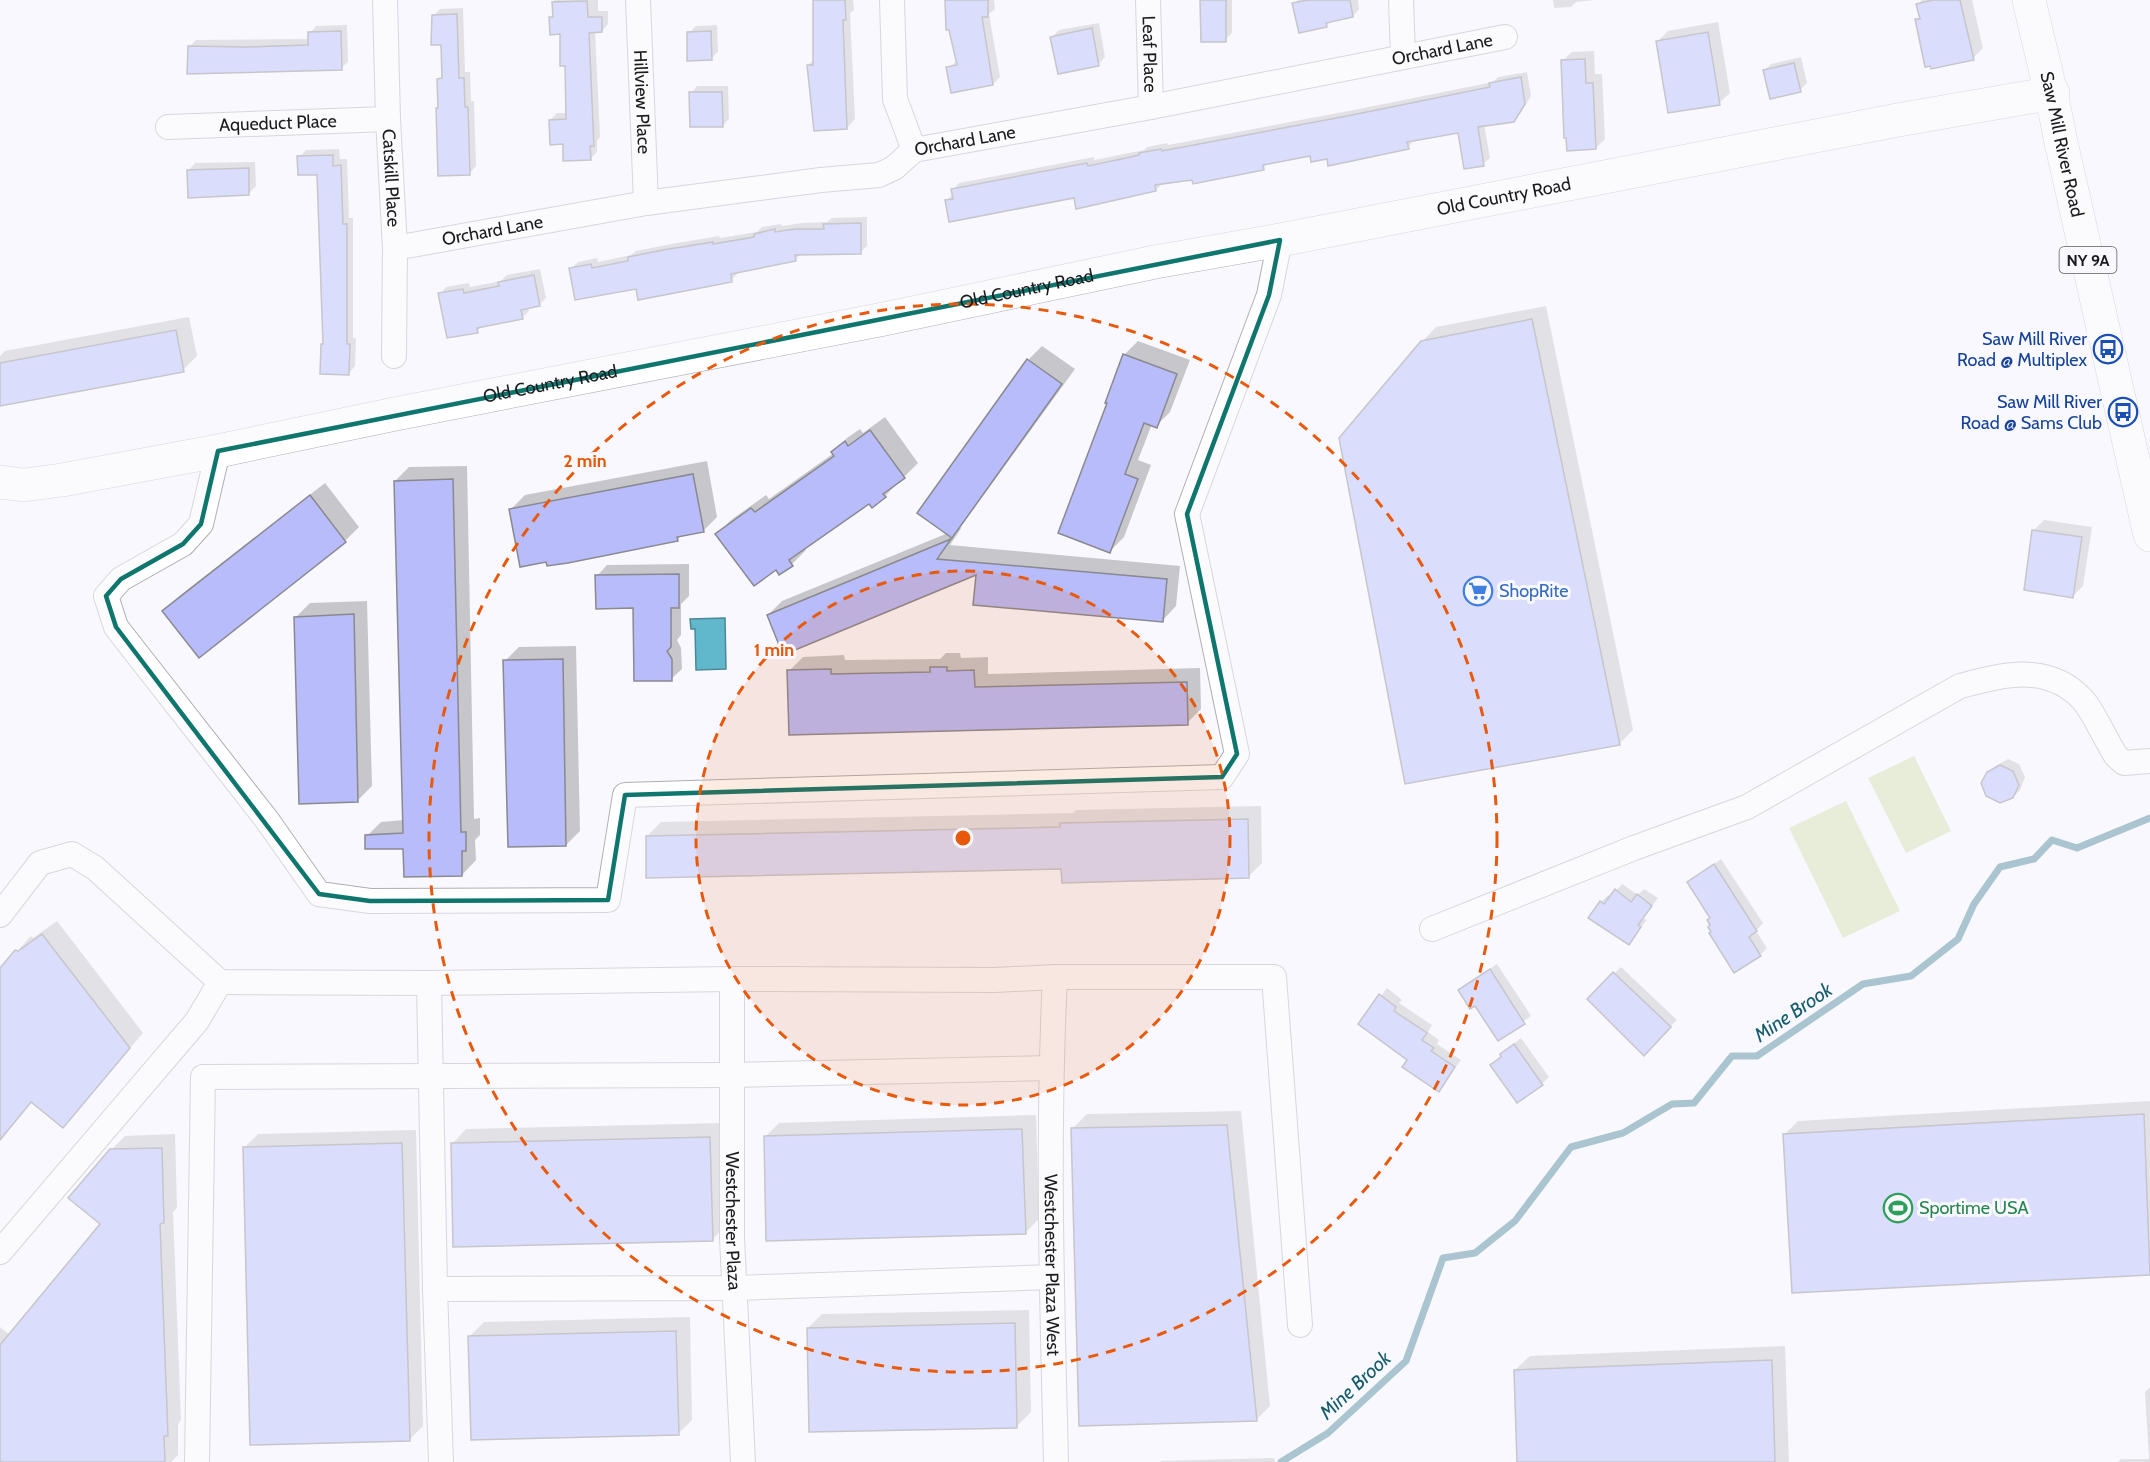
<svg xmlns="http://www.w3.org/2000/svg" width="2150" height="1462" viewBox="0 0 2150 1462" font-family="Cabin,sans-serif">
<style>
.green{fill:#d5dfad}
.water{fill:#61b7cb;stroke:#4c8897;stroke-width:1.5}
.shadow{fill:#0003}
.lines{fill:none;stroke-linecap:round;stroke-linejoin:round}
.stream{stroke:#4c8897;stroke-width:7}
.building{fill:#b9bcfa;stroke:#898990;stroke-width:1.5}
.street-casing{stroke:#aeafb6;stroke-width:26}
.secondary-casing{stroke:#aeafb6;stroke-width:34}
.primary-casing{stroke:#aeafb6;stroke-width:34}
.street{stroke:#fff;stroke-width:24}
.secondary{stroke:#fff;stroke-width:33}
.primary{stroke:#fff;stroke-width:33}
.marked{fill:none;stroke:#0f766e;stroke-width:4.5;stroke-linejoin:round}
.ring{fill:none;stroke:#e8590c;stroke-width:3;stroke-dasharray:10 8}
.labels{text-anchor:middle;stroke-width:6;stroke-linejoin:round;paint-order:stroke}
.shield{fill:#f8f8fe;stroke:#5d5d61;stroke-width:1.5}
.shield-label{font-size:16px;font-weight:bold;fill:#1b1b1e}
.street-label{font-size:18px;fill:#1b1b1e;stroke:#f8f8fe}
.transit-label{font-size:18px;fill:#164399;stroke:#f8f8fe;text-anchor:end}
.shop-label{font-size:18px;fill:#366cbe;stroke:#f8f8fe;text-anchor:start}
.leisure-label{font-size:18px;fill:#27864d;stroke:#f8f8fe;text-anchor:start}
.water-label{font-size:20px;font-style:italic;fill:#155d6b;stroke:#f8f8fe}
.centre{fill:#e8590c;stroke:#f8f8fe;stroke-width:3}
.ring-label{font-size:18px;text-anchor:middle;font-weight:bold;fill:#e8590c;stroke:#f8f8fe;stroke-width:6;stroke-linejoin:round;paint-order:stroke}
</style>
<rect width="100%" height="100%" fill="#f8f8fe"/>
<g class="green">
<polygon points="1914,756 1951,831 1906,853 1868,778"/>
<polygon points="1846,801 1900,911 1843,938 1789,828"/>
</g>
<polygon class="water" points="725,618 726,669 696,670 695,629 691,629 690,619"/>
<g class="shadow">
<polygon points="554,0 598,0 598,11 608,11 608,24 602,31 595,31 600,137 597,141 597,152 590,159 564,143 550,120 557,113 567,113 567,64 562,32 550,18 554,14"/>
<polygon points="814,0 853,0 854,10 850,13 855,119 847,128 808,65 815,59"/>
<polygon points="946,0 994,0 995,9 989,14 1000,77 993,84 948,68 957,61"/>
<polygon points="1202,0 1232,0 1232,33 1225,40"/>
<polygon points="1298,0 1358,0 1359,9 1353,16 1333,20 1326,26 1294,4"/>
<polygon points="1553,0 1594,0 1576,2 1571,7 1554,8"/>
<polygon points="1922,0 1972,0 1983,48 1973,58 1916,20 1921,16 1918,4"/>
<polygon points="463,8 465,72 470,72 471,101 474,101 476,166 470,173 437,109 440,106 439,79 443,75 442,44 433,16 440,9"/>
<polygon points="1718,22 1730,93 1719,103 1658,41 1668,31"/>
<polygon points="1099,23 1105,57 1099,64 1059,72 1052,37 1059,30"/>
<polygon points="347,25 348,62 341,68 189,47 196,40 310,39 310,33 316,26"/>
<polygon points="717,25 718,52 711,58 689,33 696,26"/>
<polygon points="1594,51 1595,74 1602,74 1605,139 1596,148 1562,61 1572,52"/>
<polygon points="1801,57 1807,83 1800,90 1764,71 1771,64"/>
<polygon points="1527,72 1531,96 1520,114 1513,121 1484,124 1490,158 1483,164 1460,131 1414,139 1408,148 1328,157 1311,154 1269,162 1263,168 1163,183 1156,190 1075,196 947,200 953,194 953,190 959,183 1094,157 1094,160 1144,150 1147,147 1167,143 1168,145 1354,110 1493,82 1498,77"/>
<polygon points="697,86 728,86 729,119 722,126 691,93"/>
<polygon points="339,149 340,159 347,159 349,218 353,218 353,338 356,338 355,366 349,373 318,173 299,157 306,150"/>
<polygon points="255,162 256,186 249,193 189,170 195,163"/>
<polygon points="867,217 867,246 860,253 802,253 795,260 738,271 738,273 731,280 637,287 571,269 578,262 597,258 598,262 631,255 636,251 671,244 719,236 720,238 757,232 762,227 781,224 782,226 802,223 827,222 832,218"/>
<polygon points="540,269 546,298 539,305 528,307 529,311 522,318 483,325 477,331 440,294 446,287 469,283 470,287 501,281 507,275"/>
<polygon points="1546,306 1633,730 1619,744 1422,342 1436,327"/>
<polygon points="189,317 197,356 183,370 0,405 0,356 5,351"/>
<polygon points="1138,341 1190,360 1170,412 1156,426 1152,424 1138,460 1151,465 1124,537 1110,551 1109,402 1124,355"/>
<polygon points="1042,346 1075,369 959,529 962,527 950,545 1180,566 1176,606 1162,621 978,573 768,615 782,601 948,533 1028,360"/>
<polygon points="885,417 918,463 885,496 870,502 804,548 806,550 792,564 776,568 717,534 731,520 766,495 769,499 834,453 833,452 847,438 860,429 863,433"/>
<polygon points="707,461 717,517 703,531 682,535 677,540 511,509 525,495"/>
<polygon points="467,466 474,819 480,818 480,835 475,840 476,860 462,875 405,848 367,836 381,822 404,820 395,481 409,467"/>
<polygon points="325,483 359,527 345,541 199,656 164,611 178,597"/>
<polygon points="2044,520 2092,527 2083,586 2073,596 2033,531"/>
<polygon points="689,564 689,596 681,604 681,635 677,640 681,648 682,669 671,679 635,607 597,576 607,565"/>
<polygon points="367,601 372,786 358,800 296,617 310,603"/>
<polygon points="576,646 580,831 566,845 505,661 519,647"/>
<polygon points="946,653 960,653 961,658 988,657 988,674 1200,668 1201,709 1187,723 789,671 803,657 844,655 845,660 940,659"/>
<polygon points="2008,759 2019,764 2025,777 2020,790 2013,797 1988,773 1995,766"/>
<polygon points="1261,806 1262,863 1248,877 1063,867 647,836 661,822 1073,813 1076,810"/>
<polygon points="1721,859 1763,923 1756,931 1767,948 1760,955 1734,971 1712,932 1712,918 1689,882"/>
<polygon points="1622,884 1638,895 1644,889 1658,898 1643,918 1647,920 1628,943 1601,902 1608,895 1611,897"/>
<polygon points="57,921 143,1033 63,1126 33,1101 0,1140 0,971 31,936 33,938"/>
<polygon points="1497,964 1531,1016 1499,1039 1475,1004 1460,990"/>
<polygon points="1621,967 1677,1020 1644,1054 1589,999"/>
<polygon points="1387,988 1402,1000 1399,1003 1432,1025 1428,1032 1439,1040 1437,1044 1461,1060 1438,1090 1409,1060 1360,1024"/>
<polygon points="1521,1038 1549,1077 1542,1084 1492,1065 1508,1048"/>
<polygon points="2150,1101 2150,1274 1794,1291 1784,1135 1798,1121"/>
<polygon points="1241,1111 1270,1406 1256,1420 1073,1128 1087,1114"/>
<polygon points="1036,1115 1039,1219 1025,1233 765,1137 779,1123"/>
<polygon points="724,1123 726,1225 712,1240 452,1144 466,1129"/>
<polygon points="416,1130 423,1426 409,1440 244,1148 258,1134"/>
<polygon points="175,1134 177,1208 173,1212 181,1420 178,1424 178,1455 171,1462 0,1462 0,1327 10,1335 102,1224 111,1150 125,1136"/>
<polygon points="1029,1310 1031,1412 1016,1427 808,1328 822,1314"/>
<polygon points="690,1317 692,1420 678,1434 470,1336 484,1322"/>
<polygon points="1785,1346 1789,1462 1519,1462 1515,1370 1530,1356"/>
<polygon points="2150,1387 2150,1462 2118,1462 2121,1459 2149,1459 2145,1392"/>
<polygon points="1274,1458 1275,1462 1160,1462 1161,1461"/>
</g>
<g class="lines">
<polyline class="stream" points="1281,1462 1328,1433 1406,1361 1443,1258 1475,1253 1515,1221 1571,1147 1623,1133 1672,1104 1694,1103 1732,1056 1757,1056 1863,984 1911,976 1958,939 1974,904 2000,867 2034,859 2052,840 2077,848 2150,818"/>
</g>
<g class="building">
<polygon points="813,0 845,0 846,20 843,20 847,129 814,131 807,65 813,65"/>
<polygon points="945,0 988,0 988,17 982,17 993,85 951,93 946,67 957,65 949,30 946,30"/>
<polygon points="1200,0 1226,0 1226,42 1201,42"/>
<polygon points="1309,0 1350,0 1353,17 1326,23 1327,27 1299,33 1292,3"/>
<polygon points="1933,0 1960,0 1974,60 1931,69 1930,66 1925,67 1915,19 1920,19 1916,4"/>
<polygon points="587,1 588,17 602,17 602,32 589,33 594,146 590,146 591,160 563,161 563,144 550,145 549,120 566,119 565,66 560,66 560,34 550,35 549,17 553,17 552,2"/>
<polygon points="457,14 459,78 464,78 465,107 468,107 470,175 438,176 436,108 438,108 437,79 442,78 441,45 431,45 432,15"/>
<polygon points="1092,28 1099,66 1058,74 1050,37"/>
<polygon points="341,31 342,70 187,74 188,46 248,47 308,45 308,32"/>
<polygon points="711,31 712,60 687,61 687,32"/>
<polygon points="1708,32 1720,105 1668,113 1656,41"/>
<polygon points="1585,59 1586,83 1593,83 1596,149 1567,151 1566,138 1564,138 1561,60"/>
<polygon points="1794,63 1801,92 1770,99 1763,70"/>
<polygon points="1521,77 1525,104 1514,122 1478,127 1484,166 1464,169 1458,133 1407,142 1409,149 1328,166 1327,159 1311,162 1310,156 1263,165 1264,170 1193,184 1192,180 1155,185 1156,191 1076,209 1074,198 949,222 945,200 953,199 951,189 1087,163 1088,166 1126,158 1139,155 1139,153 1161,149 1162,151 1347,116 1490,87 1489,83"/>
<polygon points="689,92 722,92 723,127 690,127"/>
<polygon points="333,155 333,166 341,165 343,224 347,224 347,344 350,344 349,375 320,374 321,344 323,344 317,175 298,175 297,156"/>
<polygon points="249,168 249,195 188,198 187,170"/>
<polygon points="861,223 861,254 795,255 796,261 731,274 732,282 638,300 636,289 575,300 569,268 591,264 592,268 628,261 628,257 663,250 713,242 713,244 754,237 754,234 775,229 775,232 795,229 824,229 823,224"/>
<polygon points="534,275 540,306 521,310 523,319 477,328 478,333 447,338 438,293 463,289 464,293 499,286 498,282"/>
<polygon points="1532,319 1620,745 1405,784 1339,438 1421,341"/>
<polygon points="176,330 184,372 0,406 0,363"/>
<polygon points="1123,354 1177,374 1157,428 1144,423 1125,474 1138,479 1110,553 1058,533 1107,403 1105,403"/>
<polygon points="1027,359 1062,384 952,538 917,513"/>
<polygon points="870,430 905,478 883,494 886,497 872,508 869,504 789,560 793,566 779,575 776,570 754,586 715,534 751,508 755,512 834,456 831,452 845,441 848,446"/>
<polygon points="693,474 704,532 677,537 678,541 568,563 547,566 546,562 520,567 509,509"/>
<polygon points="453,479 461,832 466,832 466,851 462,851 462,876 404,877 403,849 365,849 365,835 403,833 394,481"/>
<polygon points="310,495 346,542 199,658 162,611"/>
<polygon points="2032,530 2082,537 2073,598 2024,590"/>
<polygon points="951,539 937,559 1167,579 1163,622 973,605 976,575 783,655 767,615"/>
<polygon points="679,574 679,608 671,608 671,647 667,651 672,659 672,681 634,681 633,608 596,609 595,575"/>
<polygon points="354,614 358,802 299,804 294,617"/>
<polygon points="563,659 566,846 508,847 503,660"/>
<polygon points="930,667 947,667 947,671 974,670 975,687 1187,682 1188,725 789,735 787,670 831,669 831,674 930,672"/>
<polygon points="2000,765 2013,771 2019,785 2013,798 2000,803 1986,796 1981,783 1987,772"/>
<polygon points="1248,819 1249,878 1062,883 1061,869 646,878 646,836 1060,827 1060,823"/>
<polygon points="1714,864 1757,931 1749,937 1761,956 1734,973 1709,933 1711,932 1708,927 1710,925 1707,920 1710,918 1687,882"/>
<polygon points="1615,889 1631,902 1637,894 1652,906 1638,925 1641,927 1629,945 1588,918 1600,901 1604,904"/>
<polygon points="42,934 130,1048 63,1128 31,1102 0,1140 0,968 15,950 18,951"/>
<polygon points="1490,969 1525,1024 1498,1041 1475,1006 1470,1009 1458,990"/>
<polygon points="1613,972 1671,1027 1644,1056 1587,999"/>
<polygon points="1379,994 1396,1007 1394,1011 1427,1033 1422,1040 1434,1048 1431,1051 1455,1067 1439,1092 1402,1067 1407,1060 1358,1024"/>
<polygon points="1514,1044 1543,1085 1517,1103 1490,1065 1501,1057 1500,1054"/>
<polygon points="2144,1114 2150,1275 1792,1293 1783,1134"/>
<polygon points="1227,1125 1257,1421 1079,1426 1071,1128"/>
<polygon points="1022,1129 1026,1234 766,1241 764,1136"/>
<polygon points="710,1137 713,1241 453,1247 451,1143"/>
<polygon points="402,1143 410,1441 250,1445 243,1147"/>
<polygon points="162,1148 164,1223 160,1224 168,1436 164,1436 165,1462 0,1462 0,1345 100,1224 68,1198 110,1149"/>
<polygon points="1015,1323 1017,1428 809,1432 807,1328"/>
<polygon points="676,1331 679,1435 471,1440 468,1336"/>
<polygon points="1772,1360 1775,1462 1517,1462 1514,1370"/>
</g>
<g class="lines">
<g class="street-casing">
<g id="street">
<path id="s1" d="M385,0l3,119 7,129 -1,108"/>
<path id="s2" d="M638,0l8,203"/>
<polyline points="892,0 895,99 914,150"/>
<path id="s3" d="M1148,0l3,107"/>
<polyline points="1401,0 1403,57"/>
<path id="s4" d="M168,127l220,-8"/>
<path id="s5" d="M395,248l251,-45 175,-23 58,-5 15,-7 20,-18 237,-43 354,-70"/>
<polyline points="218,451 201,524 183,544 121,579 106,596 116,627 267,820 319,894 370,901 608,900 625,795 1222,777 1237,754 1187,514 1269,295 1280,240"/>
<polyline points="0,915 40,863 72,854 95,868 220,982 429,983 732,979 995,980 1055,977 1274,977 1300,1325"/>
<path d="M1432,929l202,-81 113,-41 213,-121c43,-11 88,-24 123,14 10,11 24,42 33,56l8,7 26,-2"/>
<path id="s6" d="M1055,977c-8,162 -3,323 1,485"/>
<path id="s7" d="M732,979v259l11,224"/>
<polyline points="429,983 435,1289 441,1462"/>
<polyline points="0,1252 197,1021 220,982"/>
<polyline points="435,1289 736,1288 1052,1277"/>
<polyline points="197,1462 203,1077 732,1075 1051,1068"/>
</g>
</g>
<g class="secondary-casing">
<g id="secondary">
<path id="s8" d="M0,482l24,3 38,-5 156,-29 177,-37 489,-95 271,-57 125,-22 618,-120 155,-27"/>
</g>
</g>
<g class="primary-casing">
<g id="primary">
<path id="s9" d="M2029,0c10,46 23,91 31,138l90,397"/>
</g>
</g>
<use href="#street" class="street"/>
<use href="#secondary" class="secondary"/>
<use href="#primary" class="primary"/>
</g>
<path d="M0 0H2150V1462H0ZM1280,240l-11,55 -82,219 50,240 -15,23 -597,18 -17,105 -238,1 -51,-7 -203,-267 -10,-31 15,-17 62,-35 18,-20 17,-73z" fill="#f8f8fe" fill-opacity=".55" fill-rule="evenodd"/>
<path class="marked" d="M1280,240l-11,55 -82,219 50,240 -15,23 -597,18 -17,105 -238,1 -51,-7 -203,-267 -10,-31 15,-17 62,-35 18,-20 17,-73z"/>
<circle cx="963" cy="838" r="267" fill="#e8590c" fill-opacity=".12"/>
<g class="ring">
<circle cx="963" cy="838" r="267"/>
<circle cx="963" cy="838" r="534"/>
</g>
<defs>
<g id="bus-ring" transform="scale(1.5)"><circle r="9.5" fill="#f8f8fe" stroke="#1a4fb4" stroke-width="1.5"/><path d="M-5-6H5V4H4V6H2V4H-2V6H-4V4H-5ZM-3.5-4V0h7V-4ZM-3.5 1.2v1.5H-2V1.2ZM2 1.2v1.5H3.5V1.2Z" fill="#1a4fb4"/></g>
<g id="supermarket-ring" transform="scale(1.5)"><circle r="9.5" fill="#f8f8fe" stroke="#3f7fe0" stroke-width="1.5"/><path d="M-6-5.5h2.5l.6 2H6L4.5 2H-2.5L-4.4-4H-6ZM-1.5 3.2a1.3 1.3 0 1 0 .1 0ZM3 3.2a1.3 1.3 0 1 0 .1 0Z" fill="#3f7fe0"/></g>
<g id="stadium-ring" transform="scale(1.5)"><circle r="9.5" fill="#f8f8fe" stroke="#2e9e5b" stroke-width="1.5"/><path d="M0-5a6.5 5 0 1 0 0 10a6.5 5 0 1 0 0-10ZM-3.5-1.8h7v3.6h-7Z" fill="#2e9e5b"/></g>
</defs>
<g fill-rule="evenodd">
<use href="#bus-ring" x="2108" y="349"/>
<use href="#bus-ring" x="2123" y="412"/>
<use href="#supermarket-ring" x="1478" y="591"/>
<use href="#stadium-ring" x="1898" y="1208"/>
</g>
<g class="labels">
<rect class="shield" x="2059.5" y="247" width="57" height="26" rx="4.5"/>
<g class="shield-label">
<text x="2088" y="266">NY 9A</text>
</g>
<g class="street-label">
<text dy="6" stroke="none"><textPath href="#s5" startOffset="1071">Orchard Lane</textPath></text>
<text dy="6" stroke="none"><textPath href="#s3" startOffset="54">Leaf Place</textPath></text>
<text dy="6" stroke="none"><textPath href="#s2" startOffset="102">Hillview Place</textPath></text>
<text dy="6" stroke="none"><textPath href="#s4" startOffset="110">Aqueduct Place</textPath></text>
<text dy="6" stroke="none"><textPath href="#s5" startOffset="585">Orchard Lane</textPath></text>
<text dy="6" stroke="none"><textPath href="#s9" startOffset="148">Saw Mill River Road</textPath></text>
<text dy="6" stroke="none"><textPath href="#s1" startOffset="178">Catskill Place</textPath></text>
<text dy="6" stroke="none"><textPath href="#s8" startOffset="1532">Old Country Road</textPath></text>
<text dy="6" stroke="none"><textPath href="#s5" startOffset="99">Orchard Lane</textPath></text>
<text dy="6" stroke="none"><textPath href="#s8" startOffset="1046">Old Country Road</textPath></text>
<text dy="6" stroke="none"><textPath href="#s8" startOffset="560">Old Country Road</textPath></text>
<text dy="6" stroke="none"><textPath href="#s7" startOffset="242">Westchester Plaza</textPath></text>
<text dy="6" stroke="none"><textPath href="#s6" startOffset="288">Westchester Plaza West</textPath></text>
</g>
<g class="transit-label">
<text x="2087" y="345">Saw Mill River<tspan x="2087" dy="21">Road @ Multiplex</tspan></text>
<text x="2102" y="408">Saw Mill River<tspan x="2102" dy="21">Road @ Sams Club</tspan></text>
</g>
<g class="shop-label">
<text x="1499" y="597">ShopRite</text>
</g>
<g class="leisure-label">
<text x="1919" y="1214">Sportime USA</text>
</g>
<g class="water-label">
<text transform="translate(1793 1012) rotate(-34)" y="7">Mine Brook</text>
<text transform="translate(1355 1385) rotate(-43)" y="7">Mine Brook</text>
</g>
</g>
<circle cx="963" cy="838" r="9" class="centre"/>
<g class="ring-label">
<text x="585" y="467">2 min</text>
<text x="774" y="656">1 min</text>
</g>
</svg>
